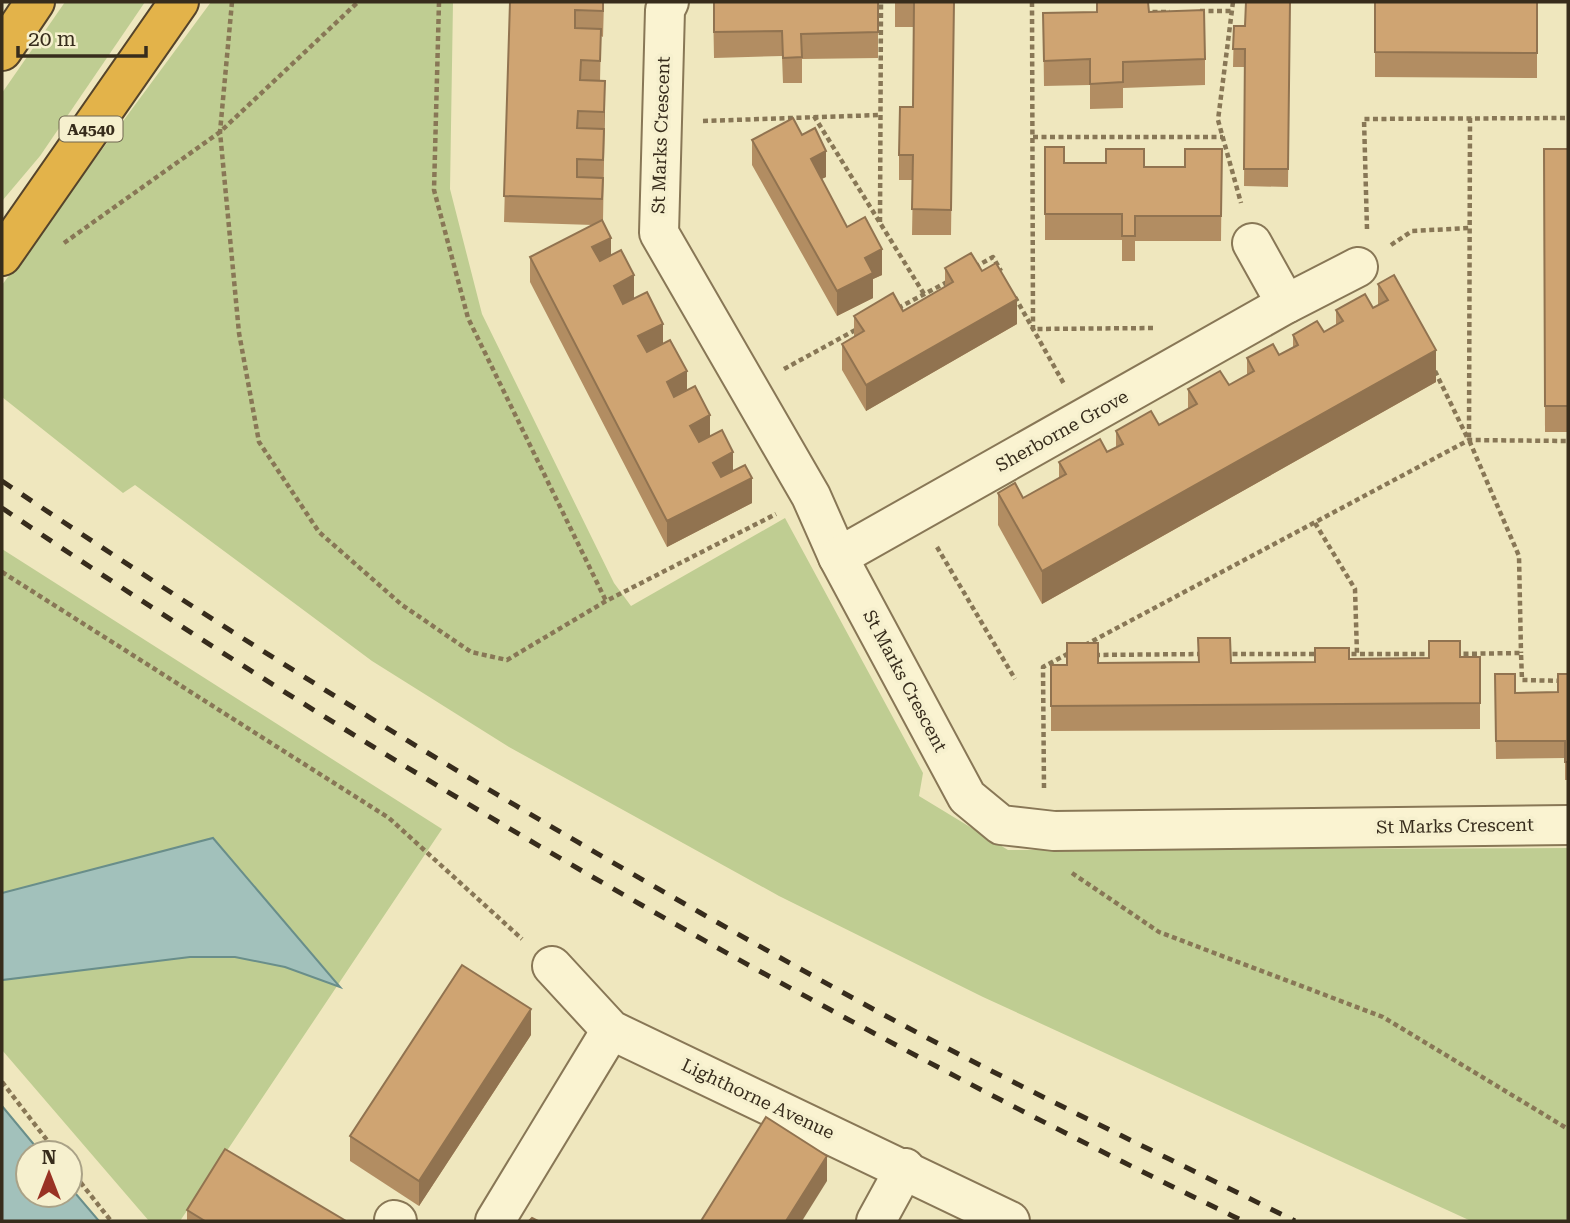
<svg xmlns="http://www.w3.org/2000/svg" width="1570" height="1223" viewBox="0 0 1570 1223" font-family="'Roboto Serif',serif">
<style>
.green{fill:#bfcd92}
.water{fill:#a2c1bb;stroke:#698e8a;stroke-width:2}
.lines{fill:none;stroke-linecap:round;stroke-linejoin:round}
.minor-casing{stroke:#887756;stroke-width:42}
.highway-casing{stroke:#55442b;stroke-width:42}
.path{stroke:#887756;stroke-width:4.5;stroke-dasharray:5 3.5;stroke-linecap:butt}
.minor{stroke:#faf3d1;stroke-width:38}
.highway{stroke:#e3b34a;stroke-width:38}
.rail{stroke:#372c1c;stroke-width:5;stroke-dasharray:12 12;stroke-linecap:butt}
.wall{fill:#b28d62}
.shaded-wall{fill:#917350}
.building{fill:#cfa472;stroke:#917350;stroke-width:2}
.labels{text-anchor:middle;stroke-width:7;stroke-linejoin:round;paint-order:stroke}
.shield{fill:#f6f0ce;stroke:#706751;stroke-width:2}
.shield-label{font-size:16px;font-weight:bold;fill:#372c1c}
.street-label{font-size:18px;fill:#372c1c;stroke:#f6f0ce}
</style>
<rect width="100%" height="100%" fill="#efe7be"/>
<g class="green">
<polygon points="65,2 145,2 40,156 2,201 2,93"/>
<polygon points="211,2 453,2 450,189 482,314 614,583 631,606 785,518 923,773 919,796 1008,850 1568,848 1568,1221 1471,1221 983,997 779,896 509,747 372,661 135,485 123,493 2,397 2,285"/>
<polygon points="2,549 442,829 180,1221 149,1221 2,1050 2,980 190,957 235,957 285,967 339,985 213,838 2,893"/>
</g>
<g class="water">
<polygon points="213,838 340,987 285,967 235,957 190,957 2,980 2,893"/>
<polygon points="2,1106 41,1153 28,1153 28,1195 70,1195 70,1187 99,1221 2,1221"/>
</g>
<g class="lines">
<g class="minor-casing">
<g id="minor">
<polyline points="669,2 665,10 659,233 811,496 838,557 967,797 1001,825 1054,831 1568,825"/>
<polyline points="1252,243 1286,304"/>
<polyline points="838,557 1286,304 1358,267"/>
<polyline points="552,966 611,1030 1010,1221"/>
<polyline points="394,1220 397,1221"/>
<polyline points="495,1221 611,1030"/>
<polyline points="876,1221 905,1168"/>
</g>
</g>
<g class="highway-casing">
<g id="highway">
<polyline points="2,51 35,2"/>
<polyline points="2,256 179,2"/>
</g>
</g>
<g class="path">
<polyline points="232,2 220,132 239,333 259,442 319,532 402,605 471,652 507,660 606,601 776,514"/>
<polyline points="439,2 434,190 468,318 606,601"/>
<polyline points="1032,2 1033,329 1156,328"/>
<polyline points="1233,2 1218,120 1241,203"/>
<polyline points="1200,11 1232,11"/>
<polyline points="1144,12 1170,12"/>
<polyline points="814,116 924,294"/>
<polyline points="1470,118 1469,440 1519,556 1521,653"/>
<polyline points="703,121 880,115"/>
<polyline points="1033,137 1223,137"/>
<polyline points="880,222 881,2"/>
<polyline points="1367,229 1364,119 1568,118"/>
<polyline points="64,243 220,132 358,2"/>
<polyline points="1391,245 1412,231 1470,228"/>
<polyline points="975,267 993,257 1001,271"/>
<polyline points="1015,297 1064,384"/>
<polyline points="898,308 949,281"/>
<polyline points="784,369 859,328"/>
<polyline points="1435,371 1468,439"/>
<polyline points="1315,523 1355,589 1357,654"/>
<polyline points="937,547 1015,679"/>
<polyline points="2,572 389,818 522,939"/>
<polyline points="1085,645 1469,440 1568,441"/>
<polyline points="1224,654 1321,654"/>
<polyline points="1343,654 1433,654"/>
<polyline points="1455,654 1521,653 1522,680 1568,681"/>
<polyline points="1095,655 1202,654"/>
<polyline points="1044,788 1043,667 1071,652"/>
<polyline points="1072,873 1159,932 1383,1017 1568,1129"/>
<polyline points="2,1082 57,1153"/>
<polyline points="70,1169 111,1221"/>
</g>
<use href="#minor" class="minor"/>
<use href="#highway" class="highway"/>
<g class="rail">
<path d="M2,481c282,190 573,365 871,528 139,75 281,142 422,212"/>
<path d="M2,508c395,267 811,505 1241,713"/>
</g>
</g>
<g class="wall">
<polygon points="510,2 604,2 603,37 601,36 600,81 605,106 603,221 611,256 634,299 663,344 710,436 733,471 752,503 667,547 530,282 530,257 593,225 504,222"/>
<polygon points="713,2 878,2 878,58 802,59 802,83 783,83 782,56 714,58"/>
<polygon points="895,2 954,2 951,235 912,235 913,180 899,180 899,155 913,107 914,27 895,27"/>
<polygon points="1290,2 1288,187 1244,186 1245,67 1233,67 1234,26 1245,26"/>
<polygon points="1375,2 1537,2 1537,78 1375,77"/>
<polygon points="1149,12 1205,59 1205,85 1123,88 1123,108 1090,109 1090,85 1044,86 1043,13"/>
<polygon points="752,140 826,177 821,179 847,227 882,275 873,279 873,298 837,316 752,165"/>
<polygon points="1045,147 1064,163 1144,167 1185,167 1222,149 1221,241 1135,241 1135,261 1122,261 1122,240 1045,240"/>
<polygon points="1544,149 1568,149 1568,432 1545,432"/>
<polygon points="945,268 982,271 1017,324 866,411 842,370 842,344 854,337 854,316 903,311 945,287"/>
<polygon points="1378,284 1436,382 1042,604 998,525 998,493 1023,498 1059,478 1059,462 1107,452 1116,447 1116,431 1159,425 1188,409 1188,389 1229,385 1247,375 1247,358 1279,355 1293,348 1293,335 1324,332 1336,325 1336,310 1373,308 1378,305"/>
<polygon points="1460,657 1480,657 1480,729 1051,731 1051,665 1067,665 1098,663 1315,662 1349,659"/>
<polygon points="1495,674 1515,693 1558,692 1568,674 1568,780 1565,780 1565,758 1496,759"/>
<polygon points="531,1035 419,1206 350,1161 350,1136"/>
<polygon points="187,1210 346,1221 187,1221"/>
</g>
<g class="shaded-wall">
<polygon points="605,81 605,106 604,137 604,112"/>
<polygon points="826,151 826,177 811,184 811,159"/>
<polygon points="611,238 611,263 592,272 592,247"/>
<polygon points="882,249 882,275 873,279 873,298 837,316 837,291 865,258"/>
<polygon points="634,275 634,301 614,312 614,286"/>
<polygon points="1017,299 1017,324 866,411 866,385"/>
<polygon points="663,324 663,349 638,362 638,336"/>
<polygon points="1436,350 1436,382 1042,604 1042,571"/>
<polygon points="687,371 687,397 667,407 667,382"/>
<polygon points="710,415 710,441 690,451 690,426"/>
<polygon points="733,452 733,478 713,488 713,463"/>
<polygon points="752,478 752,503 667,547 667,521"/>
<polygon points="531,1009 531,1035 419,1206 419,1181"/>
<polygon points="827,1156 827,1181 802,1221 786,1221"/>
</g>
<g class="building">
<polygon points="510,2 603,2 603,11 575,10 575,28 601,29 600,61 581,60 580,80 605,81 604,112 578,111 577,128 604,129 603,160 577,159 577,177 603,178 602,199 504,196"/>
<polygon points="714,2 878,2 878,32 801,34 802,57 783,58 782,31 714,32"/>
<polygon points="913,2 954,2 951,210 912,209 913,155 899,155 900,107 913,107 914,2"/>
<polygon points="1097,2 1148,2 1149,12 1204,10 1205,59 1123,62 1123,82 1090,84 1090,59 1044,61 1043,13 1097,12"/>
<polygon points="1246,2 1290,2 1288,169 1244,169 1245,49 1233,49 1234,26 1245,26"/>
<polygon points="1375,2 1537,2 1537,53 1375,52"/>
<polygon points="793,118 802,135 815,128 826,151 811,159 847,227 865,217 882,249 865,258 873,273 837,291 752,140"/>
<polygon points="1045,147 1064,147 1064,163 1106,163 1106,149 1144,149 1144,167 1185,167 1185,149 1222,149 1221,216 1135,216 1135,236 1122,236 1122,214 1045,214"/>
<polygon points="1544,149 1568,149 1568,406 1545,406"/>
<polygon points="602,220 611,238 592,247 600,261 621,250 634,275 614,286 623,304 647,292 663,324 638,336 647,352 670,340 687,371 667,382 674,397 695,386 710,415 690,426 699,442 722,430 733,452 713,463 721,477 745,465 752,478 667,521 530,257"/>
<polygon points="971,253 982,271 996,263 1017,299 866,385 842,344 864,331 854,316 893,293 903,311 953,282 945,268"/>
<polygon points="1394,275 1436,350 1042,571 998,493 1015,483 1023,498 1066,474 1059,462 1100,439 1107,452 1123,444 1116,431 1151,411 1159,425 1197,404 1188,389 1220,371 1229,385 1254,371 1247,358 1273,344 1279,355 1298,345 1293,335 1317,321 1324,332 1343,321 1336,310 1365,294 1373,308 1388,300 1378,284"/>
<polygon points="1198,638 1230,638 1231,663 1315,662 1315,648 1349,648 1349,659 1429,658 1429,641 1460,641 1460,657 1480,657 1480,703 1051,706 1051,665 1067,665 1067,643 1098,643 1098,663 1199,662"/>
<polygon points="1495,674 1515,674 1515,693 1558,692 1558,674 1568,674 1568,762 1565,762 1565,741 1496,741"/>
<polygon points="462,965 531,1009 419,1181 350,1136"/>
<polygon points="766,1117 827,1156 786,1221 701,1221"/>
<polygon points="225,1149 346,1221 205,1221 187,1210"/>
<polygon points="532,1218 538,1221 529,1221"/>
</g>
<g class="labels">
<rect class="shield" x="59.5" y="116.5" width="63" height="25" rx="5"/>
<g class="shield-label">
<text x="91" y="135">A4540</text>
</g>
<g class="street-label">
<text transform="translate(661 135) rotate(-88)" y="6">St Marks Crescent</text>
<text transform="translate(1062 431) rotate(-29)" y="6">Sherborne Grove</text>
<text transform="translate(905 681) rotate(62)" y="6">St Marks Crescent</text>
<text transform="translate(1455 826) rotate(-1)" y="6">St Marks Crescent</text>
<text transform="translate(758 1099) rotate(25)" y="6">Lighthorne Avenue</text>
</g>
</g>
<rect width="1570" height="1223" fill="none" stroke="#372c1c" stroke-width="7"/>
<g transform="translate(49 1174)"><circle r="33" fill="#f6f0ce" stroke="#aaa287" stroke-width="2"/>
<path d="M0-5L12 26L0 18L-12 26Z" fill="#993224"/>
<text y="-10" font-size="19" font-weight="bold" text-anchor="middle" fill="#372c1c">N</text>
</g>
<path d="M18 46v10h128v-10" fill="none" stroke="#372c1c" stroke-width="3.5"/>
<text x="28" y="46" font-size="21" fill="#372c1c" stroke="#f6f0ce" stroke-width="5" paint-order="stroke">20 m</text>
</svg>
